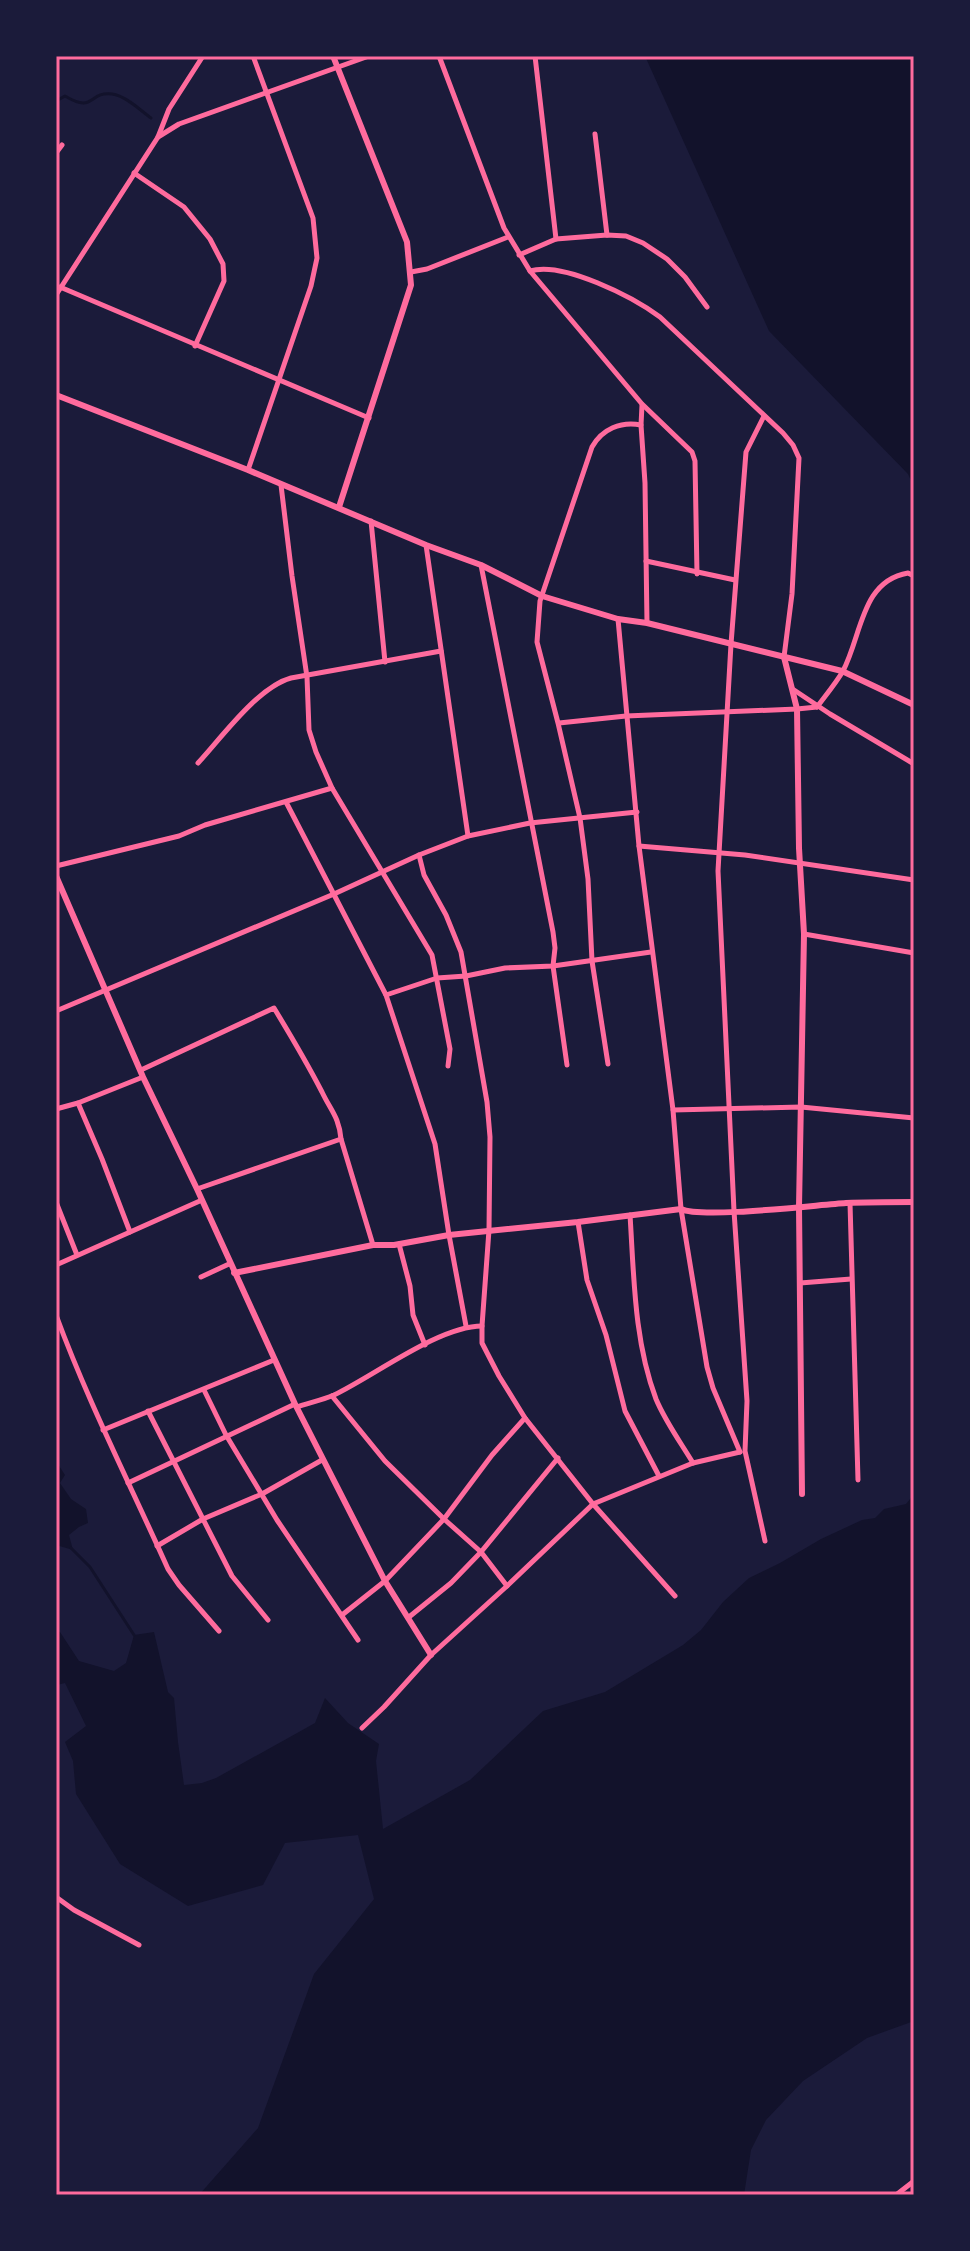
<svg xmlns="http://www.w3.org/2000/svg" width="970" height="2251" viewBox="0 0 970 2251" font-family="Manrope,sans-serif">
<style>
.water{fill:#12122b}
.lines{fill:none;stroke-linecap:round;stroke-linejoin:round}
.stream{stroke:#12122b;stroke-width:3}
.minor{stroke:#ff6b9d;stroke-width:5}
.tertiary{stroke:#ff6b9d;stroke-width:6}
.neatline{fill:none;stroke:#ff6b9d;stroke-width:3}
</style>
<rect width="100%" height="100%" fill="#1b1b3a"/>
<g class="water">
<polygon points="645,56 914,56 914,487 908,474 769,331"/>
<polygon points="56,1461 65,1475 60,1483 71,1499 86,1509 88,1523 79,1527 69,1535 73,1550 56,1545"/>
<polygon points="914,1494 914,2021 867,2038 803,2081 766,2120 751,2150 744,2195 199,2195 258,2128 314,1974 374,1899 358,1835 285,1843 263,1885 188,1906 120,1864 76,1794 73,1761 65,1742 86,1726 65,1683 57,1685 56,1683 56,1632 60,1632 79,1661 114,1671 126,1663 134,1635 154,1632 168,1692 174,1698 178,1742 184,1785 202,1783 216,1778 315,1723 325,1698 348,1723 379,1744 376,1761 383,1829 470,1780 543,1711 605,1692 683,1645 701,1630 723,1602 749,1578 780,1563 821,1539 862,1520 875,1518 884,1509 906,1504"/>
</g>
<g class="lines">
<g class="stream">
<path d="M56,101l9,-5c30,18 23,-5 47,-2 14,2 28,16 39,24"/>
<polyline points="71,1548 90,1567 134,1635"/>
</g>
<g class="minor">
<polyline points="439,56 504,228 530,271 642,404 692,452 695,461 697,574"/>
<polyline points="535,56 556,239"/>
<polyline points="595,134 607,235"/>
<polyline points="158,137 179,124 369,56"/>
<polyline points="56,153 62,145"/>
<polyline points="134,173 184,207 210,239 223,264 224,281 195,346"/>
<polyline points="519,255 556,239 607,235 626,236 643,243 667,259 685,277 707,307"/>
<path d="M530,271c33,-10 103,26 130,46l123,116 10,12 6,13 -7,136 -8,63"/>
<polyline points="411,272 427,269 508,237"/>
<polyline points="60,287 369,418"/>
<polyline points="56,295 158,137 169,109 203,56"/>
<polyline points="642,405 641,425 645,483 647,623"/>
<polyline points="764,416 746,452 731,644 718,871 734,1211 747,1401 745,1451 765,1541"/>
<polyline points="248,470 311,286 317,258 313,218 253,56"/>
<polyline points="281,485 292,576 307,677 309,730 316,752 332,788 432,955 450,1049 448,1066"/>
<polyline points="371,521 385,662"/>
<polyline points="426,545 468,836"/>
<polyline points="646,561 735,580"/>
<polyline points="481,565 553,932 555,948 553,966 567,1065"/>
<polyline points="618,619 639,846 673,1110 681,1209 707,1367 713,1388 740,1452"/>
<polyline points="794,690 830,714 914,764"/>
<path d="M817,707c9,-12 19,-24 26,-36 19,-36 18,-90 65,-98l6,3"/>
<polyline points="559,723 626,716 797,709 817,707"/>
<path d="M198,763c24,-26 60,-76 93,-85l150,-27"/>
<polyline points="286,802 386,995 435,1144 449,1235 466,1326"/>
<polyline points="639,846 745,855 914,880"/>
<polyline points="419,855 424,875 446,915 461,952 487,1102 490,1137 489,1230 482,1326 482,1343 499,1376 525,1418 593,1504 675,1596"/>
<polyline points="56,866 179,836 205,825 332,788"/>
<polyline points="804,934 914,953"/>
<polyline points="386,995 437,978 466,976 505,968 553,966 651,952"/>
<polyline points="56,1011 334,894 419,855 468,836 530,823 637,812"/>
<path d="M608,1064l-16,-103 -4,-82 -8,-61 -22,-95 -21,-81 3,-41 52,-154c10,-18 29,-26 49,-22"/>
<path d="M141,1070l133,-62c17,28 33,55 48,84 9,19 17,25 19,47l32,106"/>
<polyline points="78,1103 102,1159 130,1232"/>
<polyline points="56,1109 78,1103 143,1077"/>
<polyline points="673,1110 801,1107 914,1118"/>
<polyline points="197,1189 341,1139"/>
<polyline points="56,1202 77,1255"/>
<polyline points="850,1203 858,1480"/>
<path d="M630,1215c4,61 4,126 26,184 9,22 25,44 37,64"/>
<polyline points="578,1222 587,1280 606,1335 625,1411 659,1476"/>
<polyline points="399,1244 410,1286 413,1315 425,1345"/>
<polyline points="56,1265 202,1200"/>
<polyline points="201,1277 229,1264"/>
<polyline points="800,1283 851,1279"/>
<path d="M56,1315c32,87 74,169 112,254l11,16 40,46"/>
<polyline points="204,1390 226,1435 277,1520 358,1640"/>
<polyline points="332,1396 385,1461 444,1519 481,1552 507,1586"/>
<path d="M297,1407c12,-4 25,-7 37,-12 40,-19 105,-69 148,-69"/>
<polyline points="148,1411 232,1576 268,1620"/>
<polyline points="103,1430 274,1360"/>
<polyline points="128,1483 295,1404"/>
<polyline points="157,1546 203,1519 262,1494 322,1460"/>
<polyline points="342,1615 385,1581 444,1519 492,1455 525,1418"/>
<polyline points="409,1617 451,1583 481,1552 558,1458"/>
<polyline points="362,1728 384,1707 431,1655 507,1586 593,1504 693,1463 740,1452"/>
<polyline points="56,1897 74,1910 139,1945"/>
<polyline points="896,2195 914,2181"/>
</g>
<g class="tertiary">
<polyline points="333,56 407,242 411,285 339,507"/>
<polyline points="56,395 248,470 426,545 481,565 542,596 618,619 647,623 842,671 914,705"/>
<polyline points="784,657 797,709 799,848 804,934 799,1207 802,1494"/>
<polyline points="56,876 143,1077 197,1189 295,1404 385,1581 431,1655"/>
<path d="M234,1273l139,-28h21l55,-10 129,-13 103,-13c21,10 134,-4 165,-6 23,-1 45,-1 68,-1"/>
</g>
</g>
<rect width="970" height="2251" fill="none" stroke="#1b1b3a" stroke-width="116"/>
<rect x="58" y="58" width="854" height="2135" class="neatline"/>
</svg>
